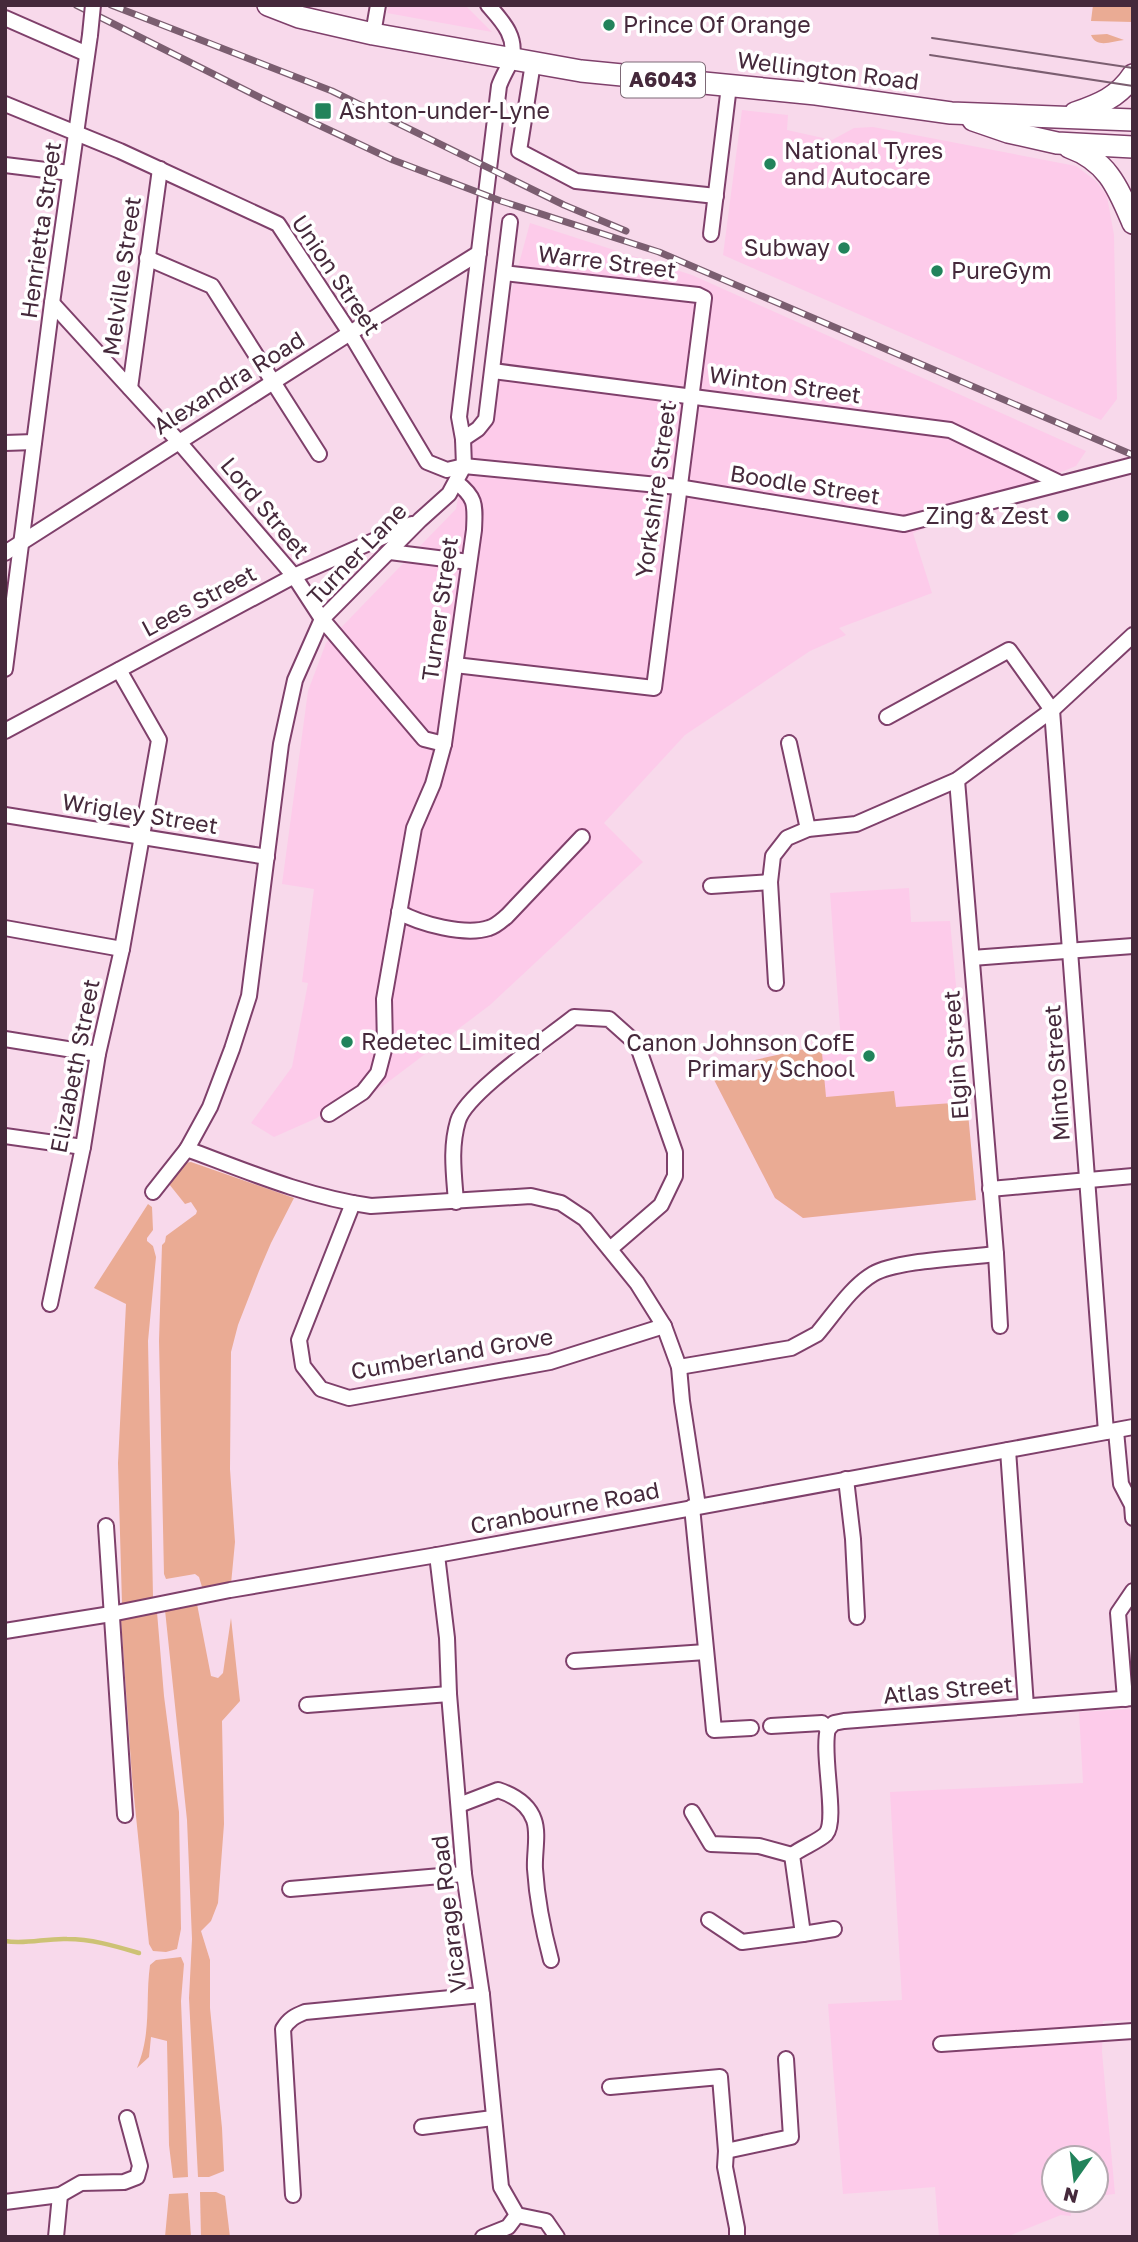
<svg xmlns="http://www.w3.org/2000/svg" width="1138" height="2242" viewBox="0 0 1138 2242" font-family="'Golos Text',sans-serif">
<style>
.built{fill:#fdcbea}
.green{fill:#eaab94}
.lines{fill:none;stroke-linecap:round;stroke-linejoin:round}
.stream{stroke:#cdc275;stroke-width:4.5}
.minor-casing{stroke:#7f406b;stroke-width:18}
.highway-casing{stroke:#7f406b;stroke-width:24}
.minor{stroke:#fff;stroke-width:14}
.highway{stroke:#fff;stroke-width:21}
.tram{stroke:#7b5e70;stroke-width:2}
.rail-casing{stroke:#7b5e70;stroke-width:7}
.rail{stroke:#fff;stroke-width:4.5;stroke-dasharray:13;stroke-linecap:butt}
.minor-bridge-casing{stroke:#7f406b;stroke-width:18;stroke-linecap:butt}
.minor-bridge{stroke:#fff;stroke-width:14}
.poi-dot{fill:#22835b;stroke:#fff;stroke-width:2.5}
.labels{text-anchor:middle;stroke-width:7;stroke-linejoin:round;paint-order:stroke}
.shield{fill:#fff;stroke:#7d6976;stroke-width:2}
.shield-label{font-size:21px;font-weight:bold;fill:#45293b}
.poi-label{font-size:23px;fill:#45293b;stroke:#fff;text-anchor:start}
.street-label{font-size:23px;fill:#45293b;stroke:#fff}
</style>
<rect width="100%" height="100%" fill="#f8d9eb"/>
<g class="built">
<polygon points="389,5 465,5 492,32 387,13"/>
<polygon points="742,110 788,115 787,130 832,140 854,128 873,127 1076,166 1096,181 1107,196 1114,235 1117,399 1101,420 723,255"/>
<polygon points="530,223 692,275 1086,451 1076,466 913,533 932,593 839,628 846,635 810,651 685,735 604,823 643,862 490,1005 363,1101 333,1119 323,1113 317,1118 274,1137 251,1123 292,1067 308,983 302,982 314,889 282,884 308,691 326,643 456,509 464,466"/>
<polygon points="909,888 911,922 950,921 976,1200 803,1218 775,1198 709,1070 841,1041 830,893"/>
<polygon points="1133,1709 1133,2020 1103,2021 1102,2052 1115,2194 1096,2196 1096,2158 1054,2158 1054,2200 1069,2200 1071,2216 1061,2215 1006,2237 939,2237 935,2187 843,2194 828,2004 902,2000 890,1792 1083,1783 1079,1712"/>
</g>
<g class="green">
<polygon points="1093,5 1133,5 1133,22 1091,21"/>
<path d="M1107,34l17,6c-12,1 -27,9 -33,-5z"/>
<polygon points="841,1041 842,1051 822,1053 826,1097 894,1091 896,1107 967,1102 976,1200 803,1218 775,1198 709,1070"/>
<polygon points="191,1162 294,1198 271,1243 259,1271 238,1325 231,1352 230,1469 235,1542 231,1584 202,1587 199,1577 195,1574 166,1579 164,1574 159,1341 162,1245 165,1242 166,1236 196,1214 197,1211 191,1202 185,1204 169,1184 184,1163"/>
<polygon points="148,1204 152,1207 153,1230 147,1238 147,1241 153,1246 156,1257 148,1341 153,1597 122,1604 118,1463 126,1304 94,1288"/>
<polygon points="197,1604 211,1676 218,1678 223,1673 231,1618 240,1701 222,1721 224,1824 218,1903 211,1921 201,1931 210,1960 210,2008 222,2128 224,2171 209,2177 198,2177 189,1998 192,1939 187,1820 165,1610"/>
<polygon points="157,1612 164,1696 179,1812 181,1929 177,1949 166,1952 153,1951 149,1944 132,1777 121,1620"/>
<path d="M181,1957l3,7 -3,37 7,176 -15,1 -4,-33 -2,-104 -16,-4 -2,20 -12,11c15,-36 8,-66 13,-103l6,-5z"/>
<polygon points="200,2192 216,2192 225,2196 230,2237 201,2237"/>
<polygon points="188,2193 191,2237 165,2237 169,2194"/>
</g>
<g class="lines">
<path class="stream" d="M5,1941c20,4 41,-3 62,-2 25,0 48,7 72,14"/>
<g class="minor-casing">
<g id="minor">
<polyline points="5,18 87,54"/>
<polyline points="373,34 378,5"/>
<polyline points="533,63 519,151 576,181 716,196"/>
<polyline points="5,104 120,151 278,224 350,333 427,462 447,470 464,466 678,487 904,524 1133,465"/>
<polyline points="5,165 70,173"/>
<polyline points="711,234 729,86"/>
<polyline points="147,258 212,286 319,454"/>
<path d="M52,303l127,139 115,134 28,43 102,120 20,5 30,-214c1,-24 3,-32 -18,-48"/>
<polyline points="493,371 950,430 1060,483"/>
<polyline points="130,388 160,169"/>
<polyline points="463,439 478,429 486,419 510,222"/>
<polyline points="5,443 34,442"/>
<polyline points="390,552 469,562"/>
<polyline points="5,553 350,333 479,253"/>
<polyline points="455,665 654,688 704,298 698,295 504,273"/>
<polyline points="5,669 52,303 90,35"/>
<polyline points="887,717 1009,650 1052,710 1106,1432"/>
<polyline points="5,731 294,576 412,524"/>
<polyline points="789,743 808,829"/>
<polyline points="957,780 996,1254 1000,1326"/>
<polyline points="5,815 267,857"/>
<polyline points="711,886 770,882"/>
<path d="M399,912c21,12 66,24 90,16 7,-2 12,-7 18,-12l75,-79"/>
<polyline points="5,928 122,949"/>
<polyline points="972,958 1133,946"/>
<polyline points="776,983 770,882 773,856 787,838 808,829 856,824 957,780 1052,710 1133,635"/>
<polyline points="5,1039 98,1054"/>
<polyline points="329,1114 363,1092 378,1073 385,1046 384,999 414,828 433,784 444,744"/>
<polyline points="5,1136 83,1147"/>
<path d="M187,1149c59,22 120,48 184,57l160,-10 30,7 24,16 52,64 27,43 15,41 3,34 16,105"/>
<polyline points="990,1189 1133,1176"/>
<path d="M153,1192l34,-43 23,-42 22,-58 17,-53 32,-252 14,-64 27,-61 98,-99 29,-26 15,-28 -1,-27 -4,-22 40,-331c3,-9 9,-18 12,-26 7,-23 -9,-39 -23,-55"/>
<path d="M456,1202c-2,-28 -6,-54 2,-81 8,-28 90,-83 116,-104l35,2 28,25 38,108v24l-14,29 -51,44"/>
<polyline points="353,1203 299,1340 303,1366 321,1389 349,1398 550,1362 664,1326"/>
<polyline points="50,1304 83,1147 98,1054 122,949 159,740 119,670"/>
<path d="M679,1367l112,-19 26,-14c17,-20 34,-47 56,-60 24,-14 94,-16 123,-20"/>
<polyline points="1116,1431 1121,1484 1132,1505 1133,1518"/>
<polyline points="1008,1450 1026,1706"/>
<polyline points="846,1479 853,1539 857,1617"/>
<polyline points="692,1507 714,1730 751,1728"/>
<polyline points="106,1526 125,1815"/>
<polyline points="437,1555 447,1638 449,1694 464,1874 482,1995 501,2187 517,2215 546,2221 557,2237"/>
<polyline points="5,1631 111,1614 230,1590 437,1555 1133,1427"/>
<polyline points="574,1661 706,1652"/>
<polyline points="1125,1699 1118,1613 1133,1591"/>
<polyline points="307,1705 449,1694"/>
<polyline points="771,1726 822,1723 828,1729 834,1723 844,1721 1133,1698"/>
<path d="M459,1805l39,-15c15,5 30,13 36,30 5,14 0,34 1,49 2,31 8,61 16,91"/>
<polyline points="692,1812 711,1844 759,1846 792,1855"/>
<polyline points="290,1889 464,1874"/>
<path d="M709,1920l33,22 61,-8 -11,-79c9,-7 27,-14 34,-21 12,-14 -5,-81 2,-105"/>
<polyline points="803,1934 834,1929"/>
<polyline points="941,2044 1133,2031"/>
<polyline points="610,2087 720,2077 726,2151 725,2167 737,2228 737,2237"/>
<polyline points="422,2127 493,2118"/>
<polyline points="726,2151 791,2137 786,2059"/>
<path d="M293,2195l-10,-166c6,-10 12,-13 22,-17l177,-17"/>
<polyline points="5,2202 60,2195 81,2183 124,2182 137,2177 140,2166 127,2118"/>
<polyline points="56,2237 60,2195"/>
<polyline points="483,2237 508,2227 517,2215"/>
</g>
</g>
<g class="highway-casing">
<g id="highway">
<polyline points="268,5 299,17 373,34 581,71 816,94 951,113 1133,120"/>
<path d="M1075,113c23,-8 44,-16 58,-38"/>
<polyline points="973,120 1008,132 1057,143 1133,147"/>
<path d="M1069,147c39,14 49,41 64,76"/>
</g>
</g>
<use href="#minor" class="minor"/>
<use href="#highway" class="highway"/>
<g class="tram">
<polyline points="932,38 1133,68"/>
<polyline points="930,55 1133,86"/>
</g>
<g class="rail-casing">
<g id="rail">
<polyline points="76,5 261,98 393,160 501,201 659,252 1133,455"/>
<polyline points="111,5 332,91 564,205 626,231"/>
</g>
</g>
<use href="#rail" class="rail"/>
<g class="minor-bridge-casing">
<polyline id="minor-bridge" points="90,35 93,5"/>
</g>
<use href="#minor-bridge" class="minor-bridge"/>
</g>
<g class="poi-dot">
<circle cx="609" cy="25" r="7"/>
<rect x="314" y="102" width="18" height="18" rx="3.5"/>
<circle cx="770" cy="164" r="7"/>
<circle cx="844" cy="248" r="7"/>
<circle cx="937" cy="271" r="7"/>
<circle cx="1063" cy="516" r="7"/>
<circle cx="347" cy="1042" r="7"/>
<circle cx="869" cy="1056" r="7"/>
</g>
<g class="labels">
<rect class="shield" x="621" y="62.5" width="84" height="35" rx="5"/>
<g class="shield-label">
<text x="663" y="87">A6043</text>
</g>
<g class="poi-label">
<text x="623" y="33">Prince Of Orange</text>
<text x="339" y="119">Ashton-under-Lyne</text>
<text x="784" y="159">National Tyres<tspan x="784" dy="26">and Autocare</tspan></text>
<text x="830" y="256" text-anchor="end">Subway</text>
<text x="951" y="279">PureGym</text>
<text x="1049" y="524" text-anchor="end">Zing &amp; Zest</text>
<text x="361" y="1050">Redetec Limited</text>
<text x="855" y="1051" text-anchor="end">Canon Johnson CofE<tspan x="855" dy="26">Primary School</tspan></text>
</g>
<g class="street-label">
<text transform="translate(828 71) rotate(7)" y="8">Wellington Road</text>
<text transform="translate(41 230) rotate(-82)" y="8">Henrietta Street</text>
<text transform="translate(607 262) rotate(7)" y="8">Warre Street</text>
<text transform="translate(336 275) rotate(56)" y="8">Union Street</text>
<text transform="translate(122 276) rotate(-82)" y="8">Melville Street</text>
<text transform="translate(229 383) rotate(-32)" y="8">Alexandra Road</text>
<text transform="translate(785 385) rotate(8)" y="8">Winton Street</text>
<text transform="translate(805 485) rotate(9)" y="8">Boodle Street</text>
<text transform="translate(656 490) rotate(-82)" y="8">Yorkshire Street</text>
<text transform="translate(265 508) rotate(50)" y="8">Lord Street</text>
<text transform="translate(357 554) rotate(-46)" y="8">Turner Lane</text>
<text transform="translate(199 601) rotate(-28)" y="8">Lees Street</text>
<text transform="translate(440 609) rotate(-82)" y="8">Turner Street</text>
<text transform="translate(140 814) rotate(9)" y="8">Wrigley Street</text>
<text transform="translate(956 1055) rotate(-94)" y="8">Elgin Street</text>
<text transform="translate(75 1066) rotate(-79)" y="8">Elizabeth Street</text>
<text transform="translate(1057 1073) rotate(-94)" y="8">Minto Street</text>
<text transform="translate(452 1354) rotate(-10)" y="8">Cumberland Grove</text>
<text transform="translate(565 1508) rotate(-11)" y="8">Cranbourne Road</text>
<text transform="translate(948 1690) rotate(-5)" y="8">Atlas Street</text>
<text transform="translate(449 1914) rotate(-97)" y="8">Vicarage Road</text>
</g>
</g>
<rect width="1138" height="2242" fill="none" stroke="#45293b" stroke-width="14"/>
<g transform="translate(1075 2179) rotate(194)"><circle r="33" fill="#ffffff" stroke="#b5a9b1" stroke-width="2"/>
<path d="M0-5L12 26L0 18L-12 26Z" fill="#22835b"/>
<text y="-10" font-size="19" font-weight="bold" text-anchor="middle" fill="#45293b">N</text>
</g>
</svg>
